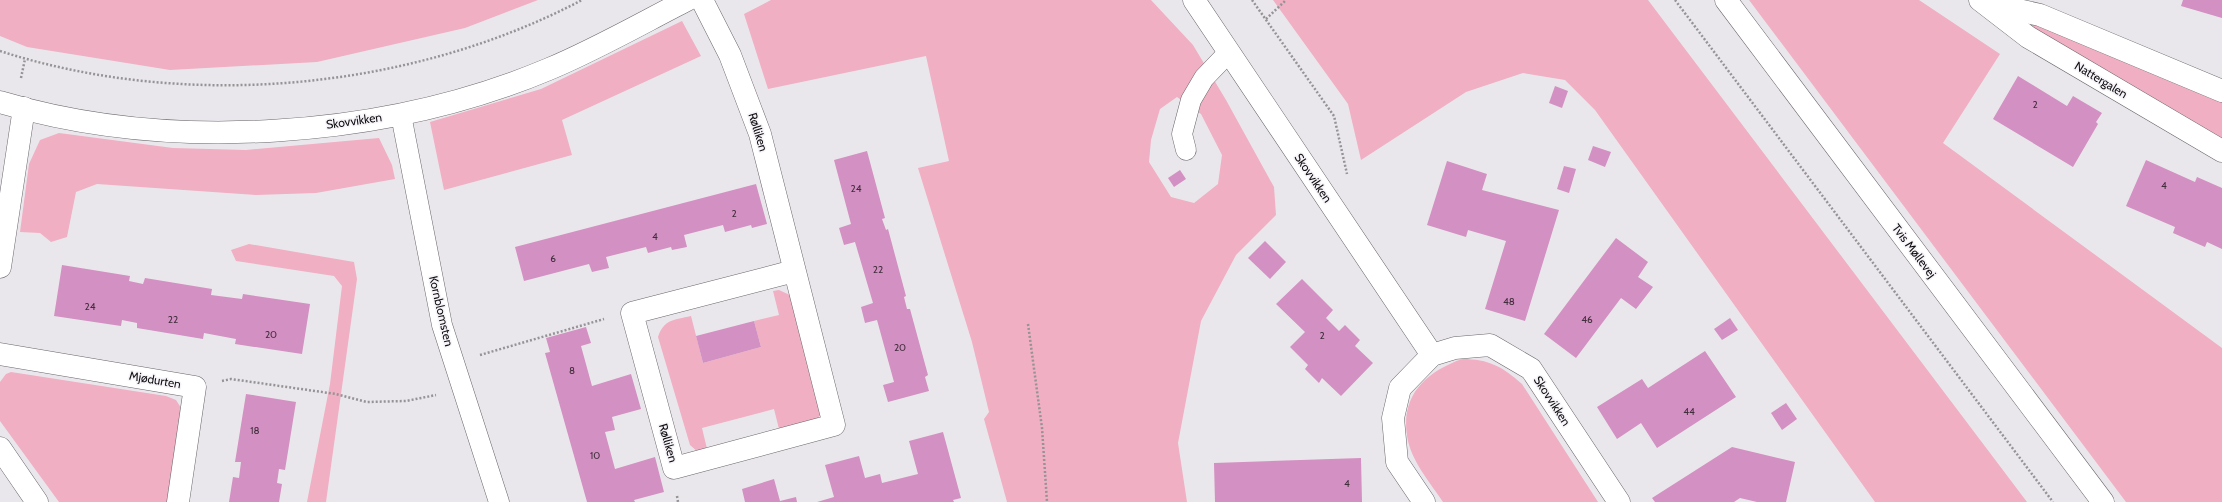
<svg xmlns="http://www.w3.org/2000/svg" width="2222" height="502" viewBox="0 0 2222 502" font-family="Cabin,sans-serif">
<style>
.green{fill:#f0afc2;fill-rule:evenodd}
.building{fill:#d390c2}
.lines{fill:none;stroke-linecap:round;stroke-linejoin:round}
.service-casing{stroke:#69666b;stroke-width:21}
.minor-casing{stroke:#69666b;stroke-width:23}
.tertiary-casing{stroke:#69666b;stroke-width:23}
.path{stroke:#959396;stroke-width:2.5;stroke-dasharray:2 2;stroke-linecap:butt}
.service{stroke:#fff;stroke-width:20}
.minor{stroke:#fff;stroke-width:22}
.tertiary{stroke:#fff;stroke-width:22}
.labels{text-anchor:middle;stroke-width:3;stroke-linejoin:round;paint-order:stroke}
.number-label{font-size:10px;fill:#402e3c}
.street-label{font-size:12px;fill:#0f0e10;stroke:#f7f4f9}
</style>
<rect width="100%" height="100%" fill="#eae7ec"/>
<g class="green">
<polygon points="0,0 538,0 465,28 317,62 170,70 27,47 0,36"/>
<path d="M771,0h380l42,45 33,55 48,87 2,28 -40,40 -35,66 -23,122 9,59h-180l-23,-83 5,-7 -17,-70 -54,-174 31,-7 -23,-105 -158,33 -24,-75zM1177,97l24,17 21,41 -4,29 -24,19 -23,-6 -22,-35 2,-22 9,-31z"/>
<polygon points="1273,0 1648,0 2027,502 1875,502 1595,110 1565,80 1523,73 1466,92 1361,160 1348,104"/>
<polygon points="1749,0 1919,0 2000,54 1943,143 2222,348 2222,502 2126,502"/>
<polygon points="2022,20 2047,27 2222,100 2222,143 2027,28"/>
<polygon points="682,21 701,56 562,120 572,155 444,190 430,122 541,89"/>
<polygon points="59,133 173,148 246,150 379,138 392,165 395,179 316,193 256,195 97,184 76,192 67,237 51,242 40,233 20,232 29,164 40,140"/>
<polygon points="249,244 354,262 357,279 326,502 307,502 330,384 342,286 334,276 236,261 231,250"/>
<path d="M779,290l13,6 29,118 -9,11 -32,8 -6,-24 -72,19 6,25h-9l-9,-8 -32,-108c6,-18 16,-17 33,-21l12,47 58,-16 -7,-26 25,-6 -6,-24z"/>
<path d="M1462,359c27,0 41,8 60,25l76,118h-155c-12,-18 -30,-39 -35,-61 -9,-43 15,-68 54,-82z"/>
<polygon points="11,372 166,396 176,400 181,408 168,502 59,502 0,421 0,382 6,374"/>
</g>
<g class="building">
<polygon points="2183,0 2222,0 2222,18 2181,6"/>
<polygon points="2018,76 2067,106 2073,96 2102,113 2096,122 2098,124 2073,167 1993,119"/>
<polygon points="1555,86 1568,91 1562,108 1549,103"/>
<polygon points="1593,146 1611,152 1605,167 1588,160"/>
<polygon points="867,151 885,218 882,219 886,230 888,229 906,296 904,297 907,309 910,309 928,375 925,377 929,391 888,402 883,385 894,382 877,320 865,323 861,307 873,303 855,242 844,245 839,228 851,224 834,160"/>
<polygon points="2146,160 2195,182 2197,177 2222,188 2222,249 2207,242 2205,247 2173,233 2175,227 2126,206"/>
<polygon points="1447,161 1487,174 1482,190 1559,210 1525,321 1485,309 1506,241 1468,230 1466,237 1427,225"/>
<polygon points="1564,166 1576,169 1569,193 1557,189"/>
<polygon points="1180,170 1186,179 1174,187 1168,178"/>
<polygon points="756,184 767,224 752,228 751,225 725,232 723,225 684,235 687,247 672,250 671,247 648,253 646,247 606,257 609,268 592,272 589,264 524,281 515,247"/>
<polygon points="1616,238 1648,262 1638,277 1653,287 1636,309 1621,298 1576,358 1544,334"/>
<polygon points="1265,241 1286,262 1270,279 1248,258"/>
<polygon points="62,265 130,276 129,281 143,284 145,278 212,289 211,295 242,299 243,294 310,304 302,354 235,344 236,339 204,333 203,339 137,328 137,323 122,320 121,326 54,316"/>
<polygon points="1302,279 1333,310 1326,318 1339,331 1345,325 1360,340 1355,346 1373,363 1341,396 1322,378 1319,383 1305,369 1308,365 1290,347 1305,332 1276,304"/>
<polygon points="1730,318 1738,330 1722,340 1714,329"/>
<polygon points="754,321 761,347 703,363 696,336"/>
<polygon points="586,327 591,343 581,346 592,386 631,374 641,409 612,417 615,430 605,432 615,469 655,457 664,492 634,500 635,502 587,502 545,353 550,352 546,338"/>
<polygon points="1705,351 1736,397 1657,448 1641,423 1617,439 1597,407 1642,379 1648,388"/>
<polygon points="246,394 296,402 285,470 279,469 277,483 282,484 279,502 229,502 233,477 239,478 241,462 235,462"/>
<polygon points="1786,403 1797,419 1782,430 1771,413"/>
<polygon points="943,432 961,498 953,500 954,502 817,502 834,497 825,465 859,456 865,478 880,474 882,483 918,474 909,441"/>
<polygon points="1732,447 1795,462 1786,502 1757,502 1740,498 1734,502 1655,502 1652,498"/>
<polygon points="1361,458 1362,502 1215,502 1214,463"/>
<polygon points="774,479 780,501 796,497 797,502 745,502 742,489"/>
</g>
<g class="lines">
<g class="service-casing">
<g id="service">
<polyline points="401,115 442,325 499,502"/>
<polyline points="1186,150 1182,134 1191,100 1204,78 1229,52"/>
</g>
</g>
<g class="minor-casing">
<g id="minor">
<polyline points="702,0 730,55 760,134 834,425 674,468 632,313 794,271"/>
<polyline points="1194,0 1432,355"/>
<polyline points="1980,0 2028,37 2222,151"/>
<polyline points="1992,4 2040,15 2222,91"/>
<path d="M0,102c171,51 385,36 549,-33 46,-19 93,-46 138,-69"/>
<polyline points="0,267 24,108"/>
<polyline points="0,354 195,387 178,502"/>
<polyline points="0,448 37,502"/>
<polyline points="1424,502 1397,462 1393,418 1400,388 1432,355 1455,348 1490,345 1531,369 1619,502"/>
</g>
</g>
<g class="tertiary-casing">
<polyline id="tertiary" points="1726,0 2103,502"/>
</g>
<g class="path">
<polyline points="1252,0 1334,116 1347,174"/>
<polyline points="1675,0 2053,502"/>
<polyline points="1266,19 1286,0"/>
<path d="M0,51c186,60 409,40 582,-51"/>
<polyline points="21,78 25,59"/>
<polyline points="1028,324 1042,428 1047,502"/>
<polyline points="480,355 604,319"/>
<polyline points="222,381 231,379 336,394 367,402 406,401 436,395"/>
<polyline points="677,496 678,502"/>
</g>
<use href="#service" class="service"/>
<use href="#minor" class="minor"/>
<use href="#tertiary" class="tertiary"/>
</g>
<g class="labels">
<g class="number-label">
<text x="2035" y="108">2</text>
<text x="2164" y="189">4</text>
<text x="856" y="192">24</text>
<text x="734" y="217">2</text>
<text x="655" y="240">4</text>
<text x="553" y="262">6</text>
<text x="878" y="273">22</text>
<text x="1509" y="305">48</text>
<text x="90" y="310">24</text>
<text x="173" y="323">22</text>
<text x="1587" y="323">46</text>
<text x="271" y="338">20</text>
<text x="1322" y="339">2</text>
<text x="900" y="351">20</text>
<text x="572" y="374">8</text>
<text x="1689" y="415">44</text>
<text x="255" y="434">18</text>
<text x="595" y="459">10</text>
<text x="1347" y="487">4</text>
</g>
<g class="street-label">
<text transform="translate(2101 80) rotate(31)" y="4">Nattergalen</text>
<text transform="translate(354 121) rotate(-8)" y="4">Skovvikken</text>
<text transform="translate(758 132) rotate(73)" y="4">Rølliken</text>
<text transform="translate(1313 178) rotate(56)" y="4">Skovvikken</text>
<text transform="translate(1914 251) rotate(53)" y="4">Tvis Møllevej</text>
<text transform="translate(441 311) rotate(77)" y="4">Kornblomsten</text>
<text transform="translate(155 380) rotate(10)" y="4">Mjødurten</text>
<text transform="translate(1552 401) rotate(57)" y="4">Skovvikken</text>
<text transform="translate(668 443) rotate(74)" y="4">Rølliken</text>
</g>
</g>
</svg>
